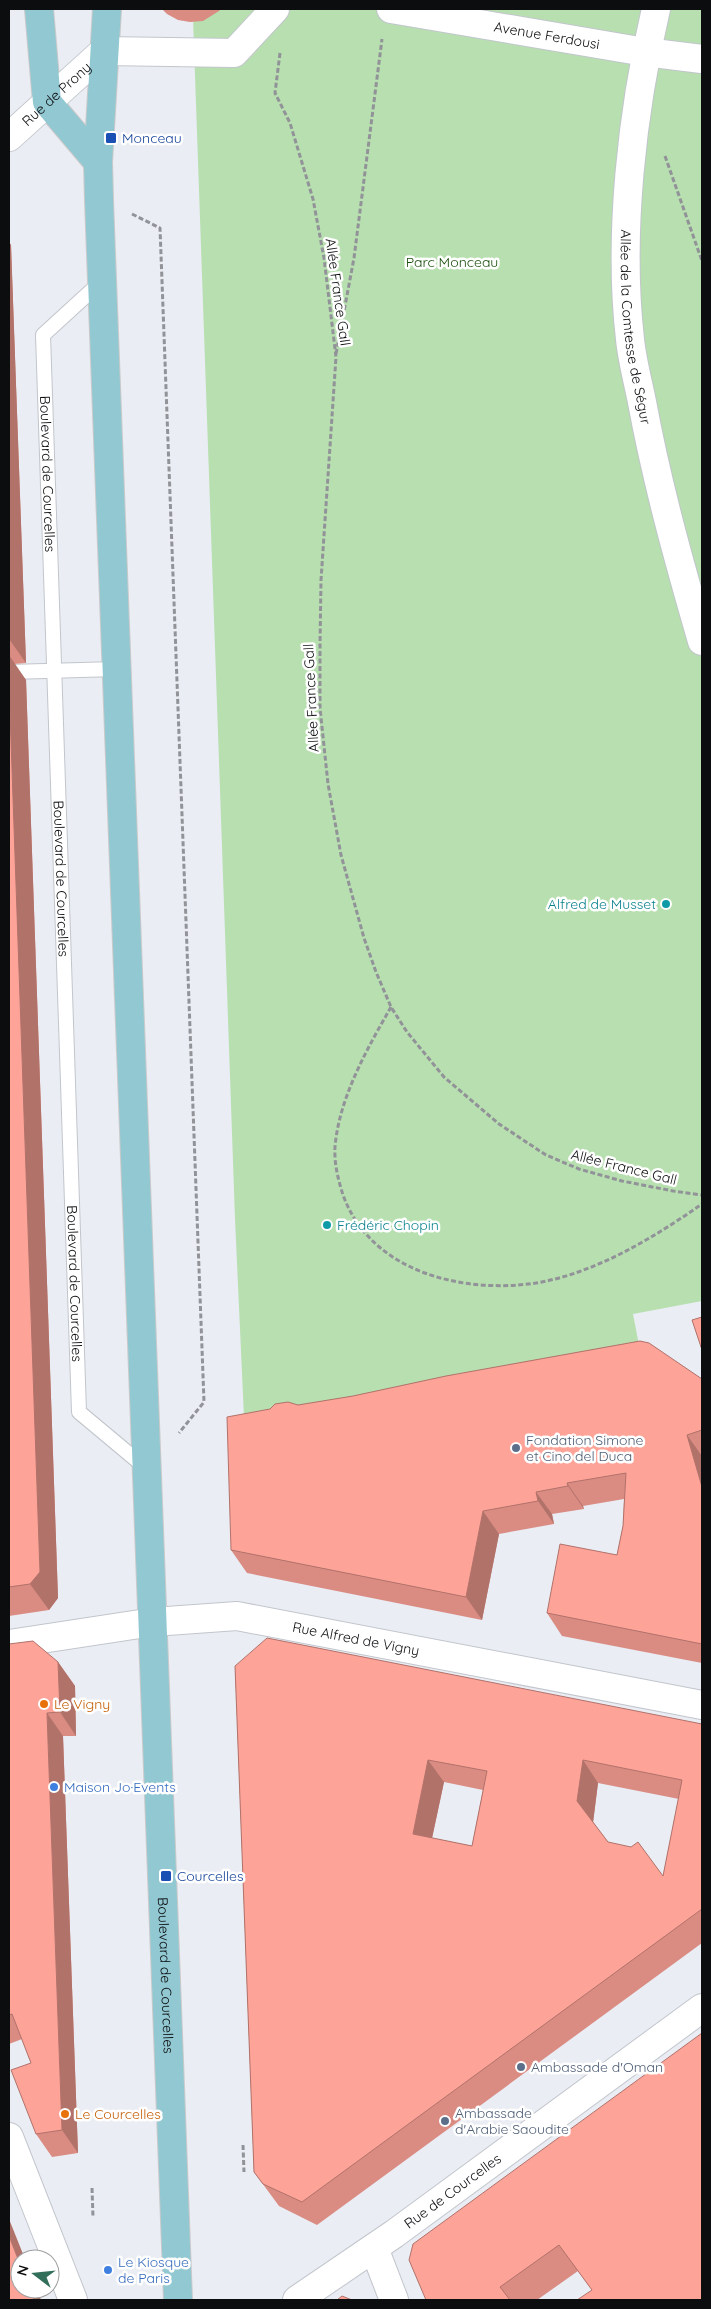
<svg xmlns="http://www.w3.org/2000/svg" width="711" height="2309" viewBox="0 0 711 2309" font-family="Quicksand,sans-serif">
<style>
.green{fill:#b8dfb0}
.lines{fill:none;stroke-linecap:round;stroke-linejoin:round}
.lane-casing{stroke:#c2c6cc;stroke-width:16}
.street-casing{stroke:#c2c6cc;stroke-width:30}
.secondary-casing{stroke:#c2c6cc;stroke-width:30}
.primary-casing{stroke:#cacaca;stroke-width:30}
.path{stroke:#919398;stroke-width:3;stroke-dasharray:5 2.5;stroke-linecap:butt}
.lane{stroke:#fff;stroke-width:14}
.street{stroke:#fff;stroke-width:28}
.secondary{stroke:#fff;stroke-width:28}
.primary{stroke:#92c8d2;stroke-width:28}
.wall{fill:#da8c83;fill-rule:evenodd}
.shaded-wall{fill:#b1726a}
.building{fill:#fda398;stroke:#b1726a;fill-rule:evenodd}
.transit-dot{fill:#1a4fb4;stroke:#fff;stroke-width:2}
.culture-dot{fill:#0f9aa8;stroke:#fff;stroke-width:2}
.service-dot{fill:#5c6f8a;stroke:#fff;stroke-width:2}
.food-dot{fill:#e8710a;stroke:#fff;stroke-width:2}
.shop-dot{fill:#3f7fe0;stroke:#fff;stroke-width:2}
.labels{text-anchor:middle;stroke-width:5;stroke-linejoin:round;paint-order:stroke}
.street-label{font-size:14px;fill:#0c0d0f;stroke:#fff}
.transit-label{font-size:14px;fill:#164399;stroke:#fff;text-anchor:start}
.park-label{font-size:14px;fill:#184e0a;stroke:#fff}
.culture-label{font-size:14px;fill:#0d838f;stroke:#fff;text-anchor:end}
.service-label{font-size:14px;fill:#4e5e75;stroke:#fff;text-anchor:start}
.food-label{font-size:14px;fill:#c56008;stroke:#fff;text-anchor:start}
.shop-label{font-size:14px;fill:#366cbe;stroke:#fff;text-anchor:start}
</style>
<rect width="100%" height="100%" fill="#eaedf4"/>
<polygon class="green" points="169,9 702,9 702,1301 633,1314 643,1366 245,1439 235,1219 193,18"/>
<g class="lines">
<g class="lane-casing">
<g id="lane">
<path id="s1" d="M102,281l-59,54 36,1077 67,56"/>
<polyline points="9,672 117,669"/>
</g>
</g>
<g class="street-casing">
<g id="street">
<path id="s2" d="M391,9l254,43 57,7"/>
<path id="s3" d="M656,9c-24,102 -38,226 -26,330 2,21 8,43 12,63 15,81 37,160 60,239"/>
<path id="s4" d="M9,137l95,-86 130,2 41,-44"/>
<path id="s5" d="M9,1644l144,-22 84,-6 465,89"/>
<polyline points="9,2137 73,2300"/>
<polyline points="374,2248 394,2300"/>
</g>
</g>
<g class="secondary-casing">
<g id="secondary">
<path id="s6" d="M297,2300l97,-66 308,-226"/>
</g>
</g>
<g class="primary-casing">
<g id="primary">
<polyline points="39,9 47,102 98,162"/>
<path id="s7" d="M107,9l-9,153 1,38 79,2100"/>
</g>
</g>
<g class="path">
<polyline points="280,53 275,93 290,123 313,199 324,258 336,357 321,580 320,646 320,708 328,784 341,855 364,938 376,972 391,1007 407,1032 444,1077 499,1124 546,1155 579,1169 622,1181 673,1191 702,1195"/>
<polyline points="665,156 702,261"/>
<polyline points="132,214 160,228 204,1402 179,1433"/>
<polyline points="336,354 354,258 382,39"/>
<path d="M391,1007c-24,42 -52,91 -56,140 -1,16 3,32 8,48 28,77 119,99 193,88 60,-10 117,-45 166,-79"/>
<polyline points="243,2145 244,2172"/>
<polyline points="92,2188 93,2217"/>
</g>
<use href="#lane" class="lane"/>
<use href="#street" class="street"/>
<use href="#secondary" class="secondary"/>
<use href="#primary" class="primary"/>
</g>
<g class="wall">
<polygon points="162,9 221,9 219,11 203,21 190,22 178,20 167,14"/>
<polygon points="9,242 11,245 26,663 14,664 26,680 58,1598 49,1610 9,1616"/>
<polygon points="702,1379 702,1663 562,1636 547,1613 617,1555 623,1526 624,1499 583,1506 584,1509 552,1514 554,1524 499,1534 482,1620 247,1573 231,1550 298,1405"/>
<polygon points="9,1644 58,1662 75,1686 76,1736 63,1736 78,2153 52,2157 36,2134 31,2063 22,2039 9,2044"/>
<path d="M235,1666l467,58v219l-385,282 -38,-19 -25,-34zM444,1782l39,8 -11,56 -40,-8zM598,1783l81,16 -16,77 -55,-34 -15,-20z"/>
<polygon points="702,2033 592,2290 578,2271 537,2300 426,2300"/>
</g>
<g class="shaded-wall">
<polygon points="9,242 11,245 26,663 9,639"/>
<polygon points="9,655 26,680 58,1598 49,1610 30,1584 9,683"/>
<polygon points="687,1435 702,1456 702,1487"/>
<polygon points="567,1483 583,1506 584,1509 568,1486"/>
<polygon points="536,1492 552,1514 554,1524 538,1501"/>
<polygon points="483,1511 499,1534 482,1620 466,1597"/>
<polygon points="58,1662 75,1686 76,1736 60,1712"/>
<polygon points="47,1713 63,1736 78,2153 62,2130"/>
<polygon points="428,1760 444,1782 428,1857 413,1834"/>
<polygon points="583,1760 598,1783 593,1823 577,1801"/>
<polygon points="9,2219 25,2259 20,2259 20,2264 9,2236"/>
<polygon points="30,2289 37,2289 41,2300 34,2300"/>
</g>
<g class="building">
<polygon points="9,683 40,1572 30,1584 9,1587"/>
<polygon points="702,1317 702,1350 692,1320"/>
<polygon points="640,1341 649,1343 702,1379 702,1430 687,1435 702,1487 702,1644 547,1613 560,1544 617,1555 623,1526 626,1473 567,1483 568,1486 536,1492 538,1501 483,1511 466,1597 231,1550 227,1417 270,1409 275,1404 288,1402 298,1405 353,1396 446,1376"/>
<path d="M267,1638l435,86v185l-400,293 -39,-18 -9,-12 -19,-506zM428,1760l59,11 -15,75 -59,-12zM583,1760l99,20 -19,96 -25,-34 -7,5 -23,-5 -31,-41z"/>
<polygon points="33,1641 58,1662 60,1712 47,1713 62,2130 36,2134 11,2070 31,2063 12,2014 9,2015 9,1644"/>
<polygon points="702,2033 702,2300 577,2300 592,2290 559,2245 500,2287 510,2300 426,2300 409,2260 413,2244"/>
<polygon points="9,2236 20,2264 20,2289 30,2289 34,2300 9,2300"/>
<polygon points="342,2296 352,2300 337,2300"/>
</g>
<g class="transit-dot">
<rect x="105" y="132" width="12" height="12" rx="2.5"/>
<rect x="160" y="1870" width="12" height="12" rx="2.5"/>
</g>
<g class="culture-dot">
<circle cx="666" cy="904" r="5"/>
<circle cx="327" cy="1225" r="5"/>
</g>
<g class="service-dot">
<circle cx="516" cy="1448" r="5"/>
<circle cx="521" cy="2067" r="5"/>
<circle cx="445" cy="2121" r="5"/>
</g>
<g class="food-dot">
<circle cx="44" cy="1704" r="5"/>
<circle cx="65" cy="2114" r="5"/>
</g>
<g class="shop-dot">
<circle cx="54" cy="1787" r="5"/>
<circle cx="108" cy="2270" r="5"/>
</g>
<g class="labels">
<g class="street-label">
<text dy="5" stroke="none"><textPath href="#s2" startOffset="158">Avenue Ferdousi</textPath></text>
<text dy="5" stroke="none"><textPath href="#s4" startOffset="64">Rue de Prony</textPath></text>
<text transform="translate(338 292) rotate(82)" y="5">Allée France Gall</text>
<text dy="5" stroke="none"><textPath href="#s3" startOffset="321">Allée de la Comtesse de Ségur</textPath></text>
<text dy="5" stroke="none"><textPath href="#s1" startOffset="219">Boulevard de Courcelles</textPath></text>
<text transform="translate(311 698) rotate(-93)" y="5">Allée France Gall</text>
<text dy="5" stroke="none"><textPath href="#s1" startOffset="624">Boulevard de Courcelles</textPath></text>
<text transform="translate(624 1167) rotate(14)" y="5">Allée France Gall</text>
<text dy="5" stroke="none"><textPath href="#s1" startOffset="1029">Boulevard de Courcelles</textPath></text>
<text dy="5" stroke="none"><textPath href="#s5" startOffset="351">Rue Alfred de Vigny</textPath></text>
<text dy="5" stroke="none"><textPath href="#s7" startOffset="1968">Boulevard de Courcelles</textPath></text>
<text dy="5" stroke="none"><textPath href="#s6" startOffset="190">Rue de Courcelles</textPath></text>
</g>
<g class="transit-label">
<text x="122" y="143">Monceau</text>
<text x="177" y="1881">Courcelles</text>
</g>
<g class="park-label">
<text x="452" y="267">Parc Monceau</text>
</g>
<g class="culture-label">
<text x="656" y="909">Alfred de Musset</text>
<text x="337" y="1230" text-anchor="start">Frédéric Chopin</text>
</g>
<g class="service-label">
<text x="526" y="1445">Fondation Simone<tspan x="526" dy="16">et Cino del Duca</tspan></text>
<text x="531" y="2072">Ambassade d'Oman</text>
<text x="455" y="2118">Ambassade<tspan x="455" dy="16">d'Arabie Saoudite</tspan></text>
</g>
<g class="food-label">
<text x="54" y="1709">Le Vigny</text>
<text x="75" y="2119">Le Courcelles</text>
</g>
<g class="shop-label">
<text x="64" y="1792">Maison Jo·Events</text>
<text x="118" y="2267">Le Kiosque<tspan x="118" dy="16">de Paris</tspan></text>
</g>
</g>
<rect width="711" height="2309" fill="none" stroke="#0c0d0f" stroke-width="20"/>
<g transform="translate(35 2274) rotate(286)"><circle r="24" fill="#ffffff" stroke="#9e9e9f"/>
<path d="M0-4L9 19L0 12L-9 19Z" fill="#326f5a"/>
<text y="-8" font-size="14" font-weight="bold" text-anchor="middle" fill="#0c0d0f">N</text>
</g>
</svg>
